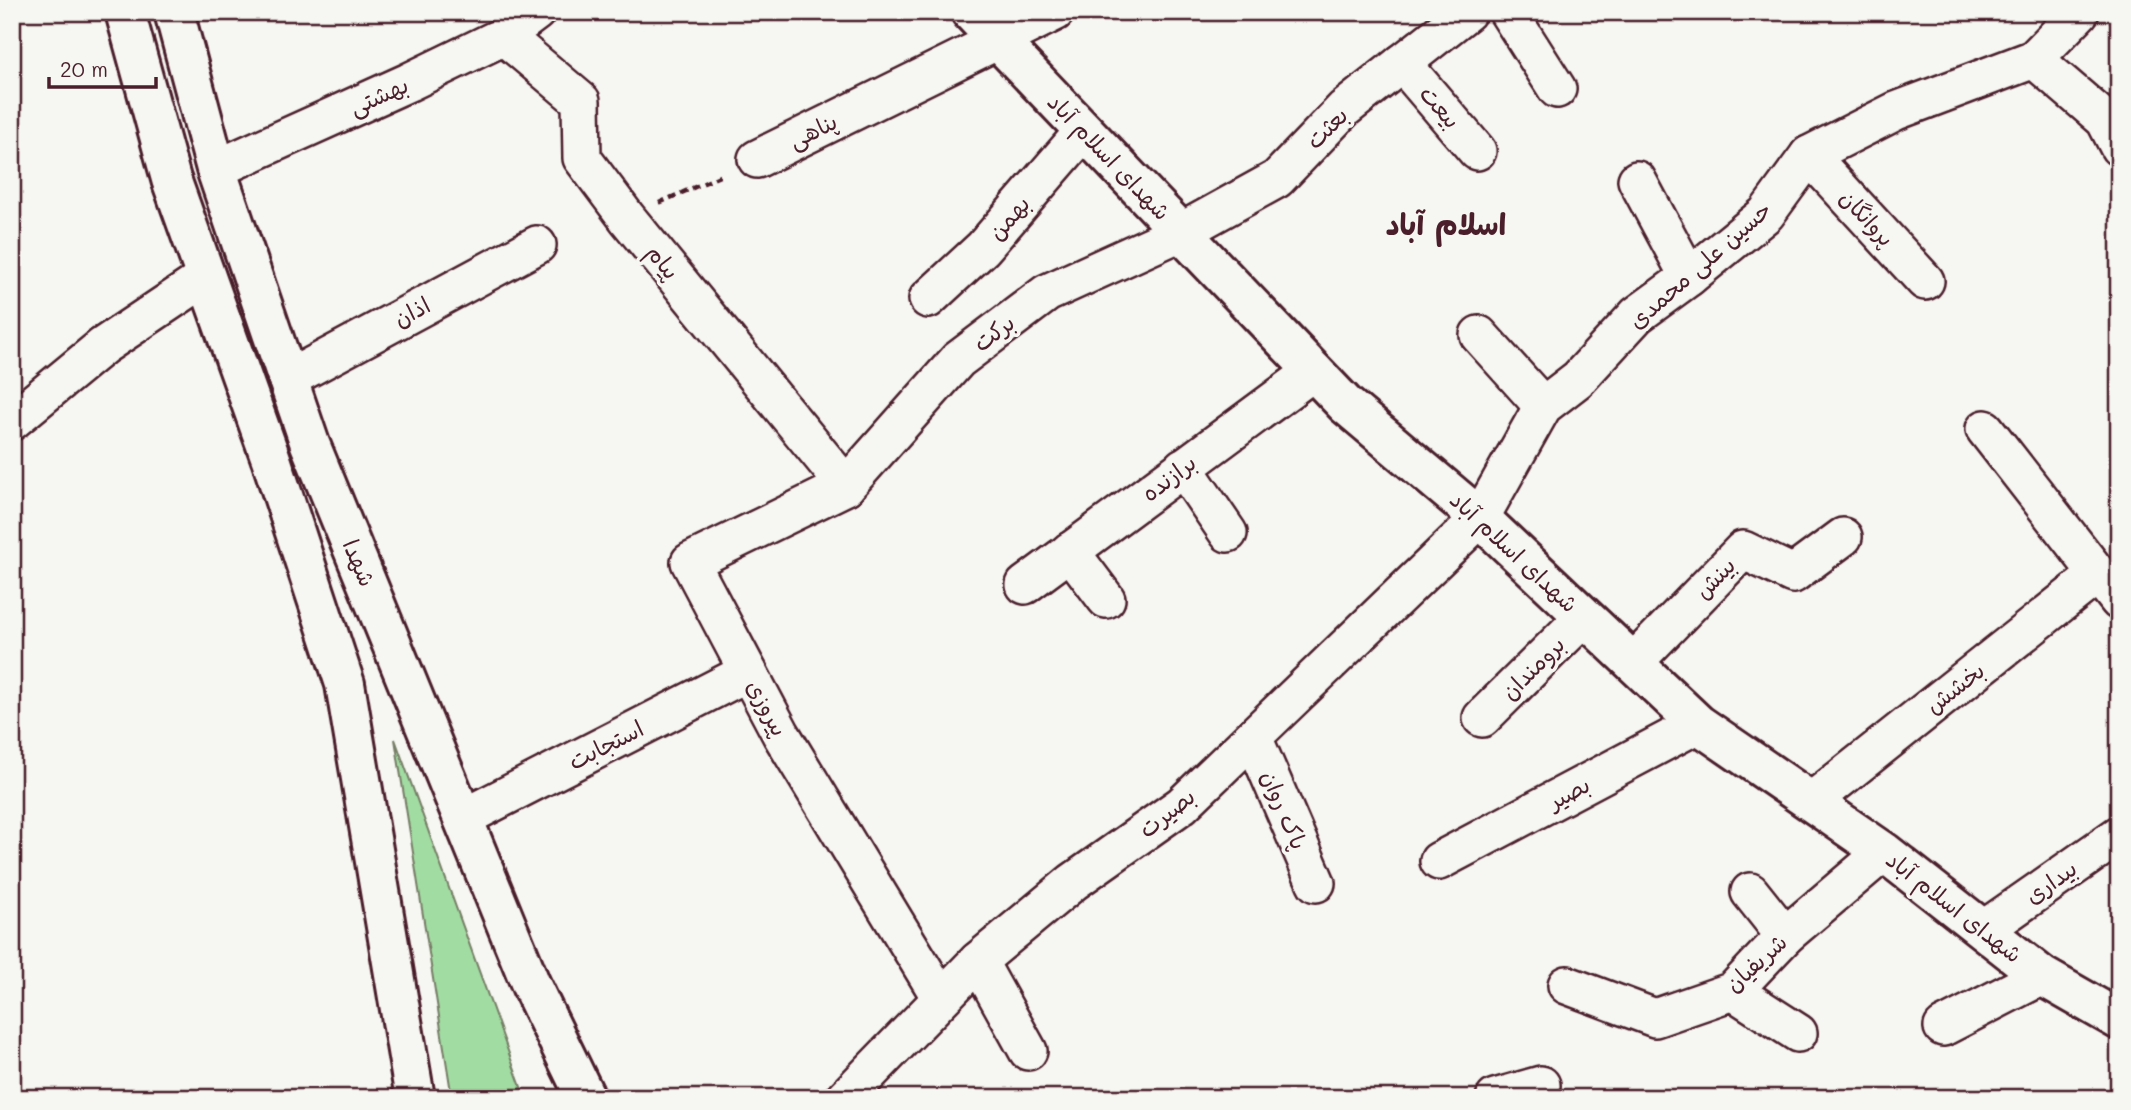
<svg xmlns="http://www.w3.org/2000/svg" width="2131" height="1110" viewBox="0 0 2131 1110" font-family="Mali,'Playpen Sans Arabic',sans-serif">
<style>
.green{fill:#a1dca2;stroke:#767e66;stroke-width:2}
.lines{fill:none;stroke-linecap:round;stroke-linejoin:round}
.minor-casing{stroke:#4a1f2b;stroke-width:42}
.tertiary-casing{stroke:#4a1f2b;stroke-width:44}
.primary-casing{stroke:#4a1f2b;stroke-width:44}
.path{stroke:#4a1f2b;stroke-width:4.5;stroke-dasharray:7 5;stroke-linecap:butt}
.minor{stroke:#f6f6f2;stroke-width:37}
.tertiary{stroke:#f6f6f2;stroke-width:38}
.primary{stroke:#f6f6f2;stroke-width:38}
.labels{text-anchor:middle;stroke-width:7;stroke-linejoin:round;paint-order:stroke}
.street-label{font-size:23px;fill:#4a1f2b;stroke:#f6f6f2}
.district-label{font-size:30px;font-weight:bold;fill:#4a1f2b;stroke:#f6f6f2}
</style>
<rect width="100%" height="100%" fill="#f6f6f2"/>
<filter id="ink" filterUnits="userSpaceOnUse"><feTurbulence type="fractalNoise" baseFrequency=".0143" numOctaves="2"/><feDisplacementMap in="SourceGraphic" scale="14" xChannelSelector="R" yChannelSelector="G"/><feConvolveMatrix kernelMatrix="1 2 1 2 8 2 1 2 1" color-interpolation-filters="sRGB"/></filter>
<g filter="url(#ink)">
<polygon class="green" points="395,739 525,1098 452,1098"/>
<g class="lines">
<g class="minor-casing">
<g id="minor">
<polyline points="1508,12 1557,89"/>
<polyline points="504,36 581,101 582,158 627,218 846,486"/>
<polyline points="2034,59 2105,120 2119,147"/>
<polyline points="1402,63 1477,151"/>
<polyline points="1809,155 1925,281"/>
<polyline points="757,159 1055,12"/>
<polyline points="216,169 409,82 504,36 536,12"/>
<polyline points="1637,180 1689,277"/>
<polyline points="928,299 983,248 1084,131"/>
<polyline points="1479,335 1543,406"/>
<polyline points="288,379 537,245"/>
<polyline points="12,421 103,346 206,277"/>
<polyline points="1985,429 2119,601"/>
<polyline points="1183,467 1228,533"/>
<polyline points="1070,551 1106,599"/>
<polyline points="1025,585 1314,371"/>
<polyline points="1634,662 1743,550 1793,574 1843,537"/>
<polyline points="1482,718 1584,617"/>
<polyline points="1253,737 1316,883"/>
<polyline points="1811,802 2098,574"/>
<polyline points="463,818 748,672"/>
<polyline points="1439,861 1698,724"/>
<polyline points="1750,892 1785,936"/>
<polyline points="1983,930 2119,835"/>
<polyline points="978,961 1028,1051"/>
<polyline points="1567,985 1655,1018 1733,991 1785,936 1884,852"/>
<polyline points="1733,991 1798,1033"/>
<polyline points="941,998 781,734 690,562 846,486 958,360 1047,293 1181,232 1277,179 1344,109 1467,12"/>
<polyline points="1943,1027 2042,976"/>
<polyline points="845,1098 978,961 1073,882 1182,805 1480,518 1543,406 1578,379 1637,315 1689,277 1766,214 1809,155 1896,111 2034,59 2080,12"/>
<polyline points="1495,1098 1541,1085"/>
</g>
</g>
<g class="tertiary-casing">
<polyline id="tertiary" points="971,12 1346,405 1480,518 1698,724 1884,852 2042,976 2119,1020"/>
</g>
<g class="primary-casing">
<g id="primary">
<polyline points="125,12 171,179 271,459 345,684 415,1098"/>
<polyline points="174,12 216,169 310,444 531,985 586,1098"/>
</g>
</g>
<polyline class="path" points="659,203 724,174"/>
<use href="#minor" class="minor"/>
<use href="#tertiary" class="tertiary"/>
<use href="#primary" class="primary"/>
</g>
</g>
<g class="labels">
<g class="street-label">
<text transform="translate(379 96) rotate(-24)" y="8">بهشتی</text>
<text transform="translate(1440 107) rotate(49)" y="8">بیعت</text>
<text transform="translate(1327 128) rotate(-45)" y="8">بعثت</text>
<text transform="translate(813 131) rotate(-26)" y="8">پناهی</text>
<text transform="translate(1109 157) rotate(46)" y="8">شهدای اسلام آباد</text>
<text transform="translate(1009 218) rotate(-49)" y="8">بهمن</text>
<text transform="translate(1867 218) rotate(47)" y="8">پروانگان</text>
<text transform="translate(663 262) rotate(51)" y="8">پیام</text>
<text transform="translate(1700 265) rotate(-41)" y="8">حسین علی محمدی</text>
<text transform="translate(412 312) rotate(-28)" y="8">اذان</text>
<text transform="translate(994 333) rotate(-37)" y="8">برکت</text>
<text transform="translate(1169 478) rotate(-37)" y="8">برازنده</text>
<text transform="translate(1514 552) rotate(43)" y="8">شهدای اسلام آباد</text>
<text transform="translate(359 563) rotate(67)" y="8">شهدا</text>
<text transform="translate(1715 578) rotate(-46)" y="8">بینش</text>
<text transform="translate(1533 668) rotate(-45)" y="8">برومندان</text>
<text transform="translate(1955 688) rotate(-38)" y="8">بخشش</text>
<text transform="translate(767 708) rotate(62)" y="8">پیروزی</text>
<text transform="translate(606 745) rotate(-27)" y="8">استجابت</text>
<text transform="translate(1569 793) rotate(-28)" y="8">بصیر</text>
<text transform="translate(1284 810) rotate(67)" y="8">پاک روان</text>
<text transform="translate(1167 813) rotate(-38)" y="8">بصیرت</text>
<text transform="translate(2051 882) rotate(-35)" y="8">بیداری</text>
<text transform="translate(1954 907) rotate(38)" y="8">شهدای اسلام آباد</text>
<text transform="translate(1756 963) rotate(-42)" y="8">شریفیان</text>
</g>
<g class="district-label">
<text x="1446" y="235">اسلام آباد</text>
</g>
</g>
<rect width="2131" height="1110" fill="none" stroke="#f6f6f2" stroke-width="42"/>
<rect x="21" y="21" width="2089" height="1068" fill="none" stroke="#4a1f2b" stroke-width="2.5" filter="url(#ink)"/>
<path d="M49 77v10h107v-10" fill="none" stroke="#4a1f2b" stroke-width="3.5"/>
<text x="60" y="77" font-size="21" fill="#4a1f2b" stroke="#f6f6f2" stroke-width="5" paint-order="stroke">20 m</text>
</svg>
